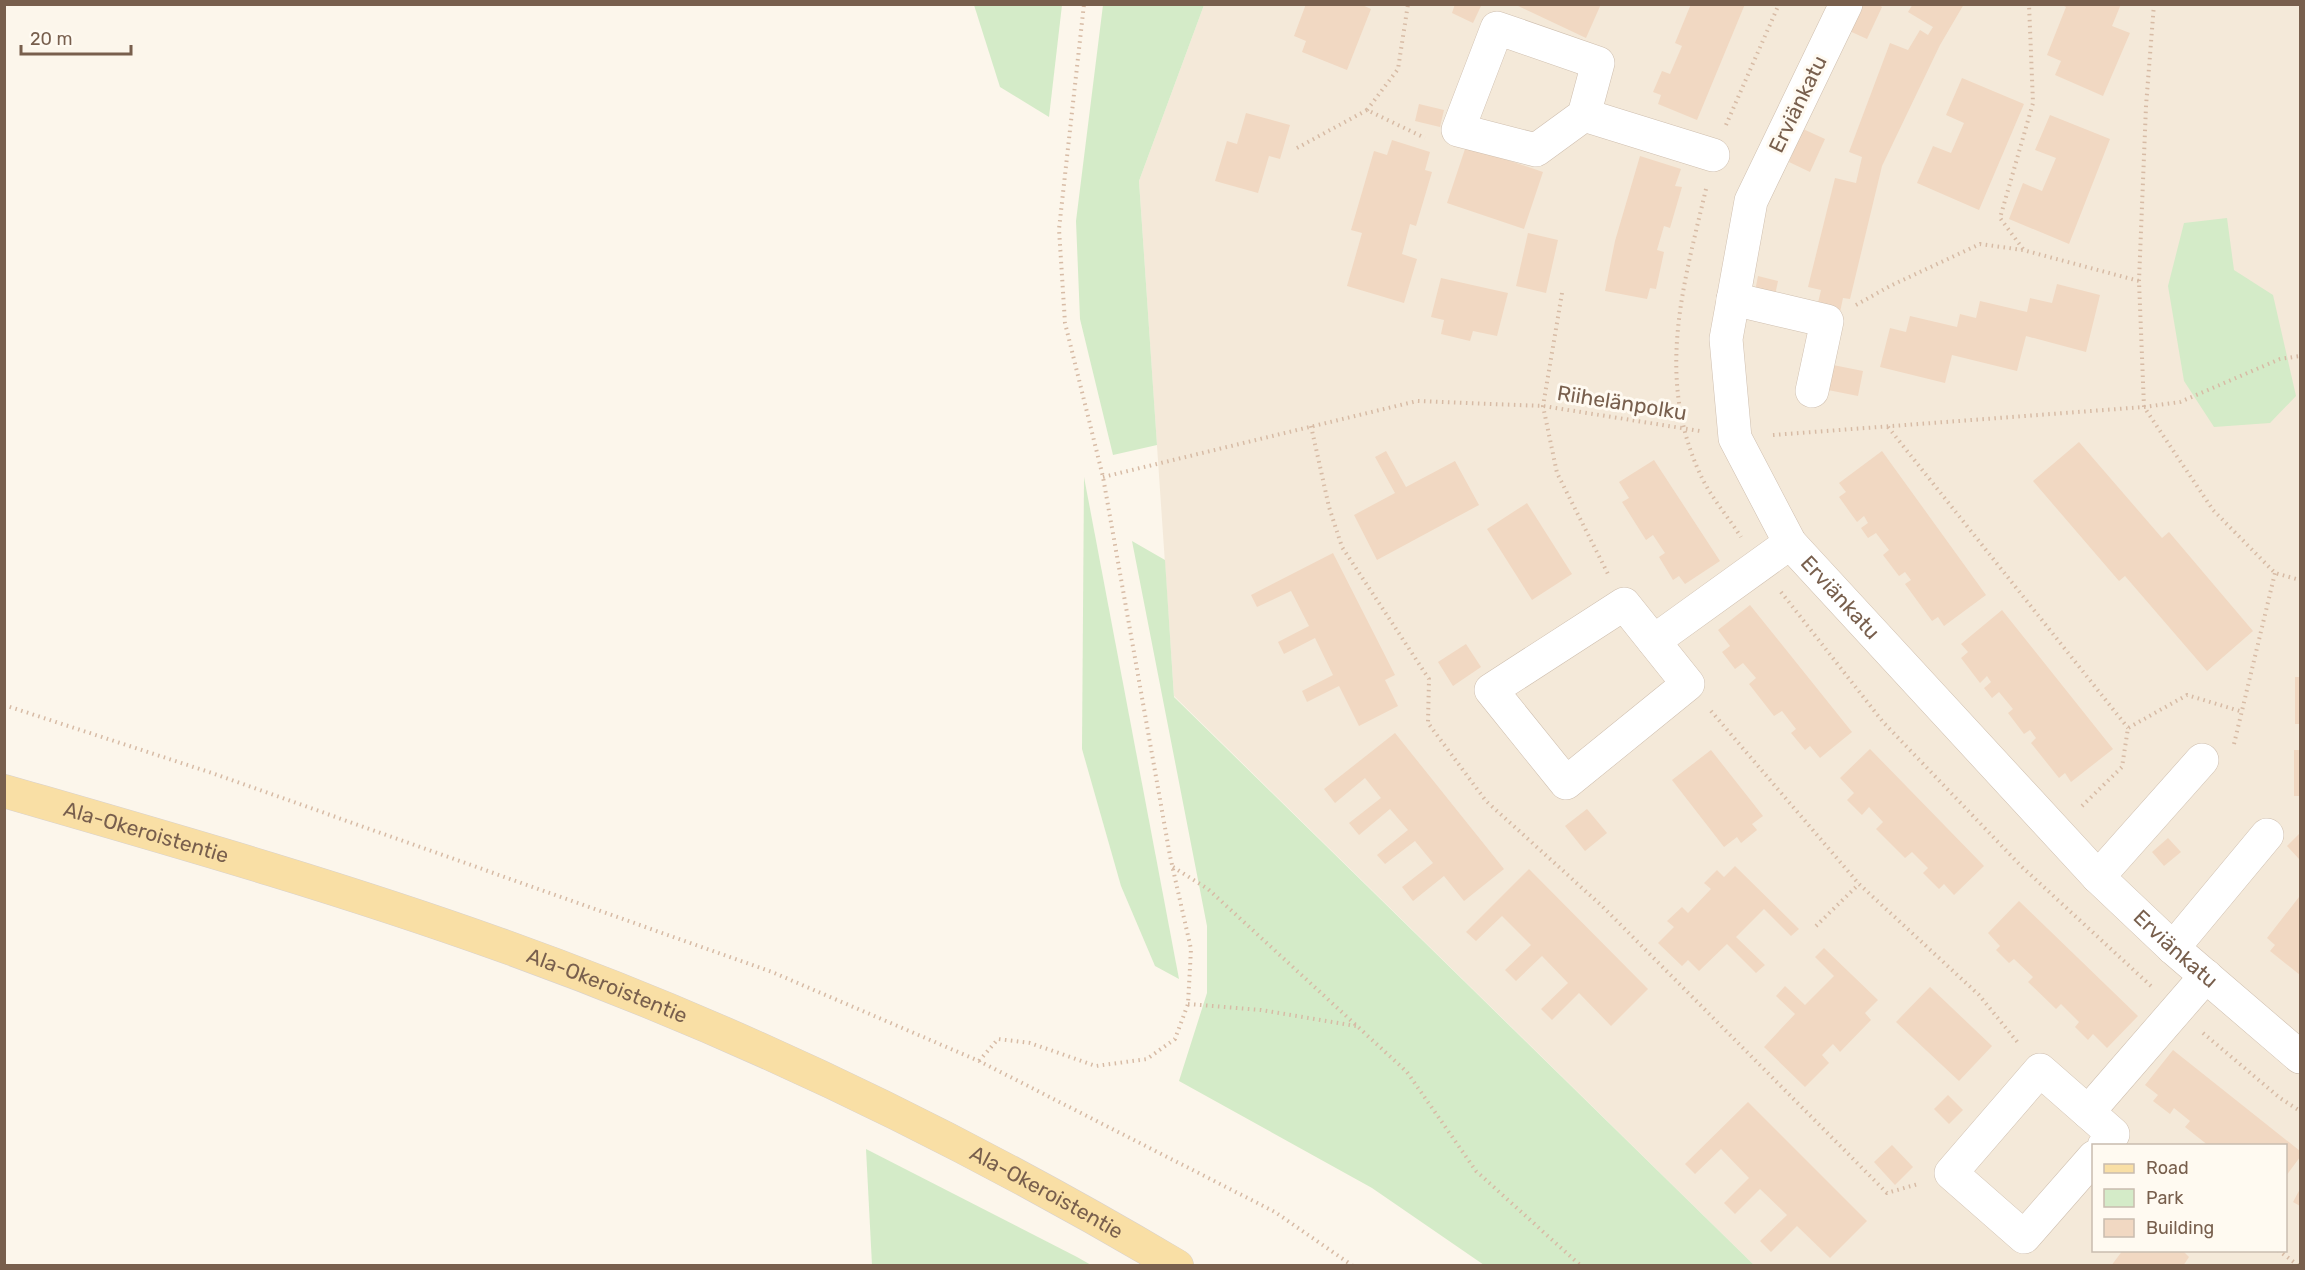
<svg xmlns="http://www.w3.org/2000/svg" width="2305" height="1270" viewBox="0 0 2305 1270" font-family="Rubik,sans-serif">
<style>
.residential{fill:#f4e9d9;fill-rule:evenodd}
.green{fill:#d4ebc8}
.building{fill:#f1d8c2}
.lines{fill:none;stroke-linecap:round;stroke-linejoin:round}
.minor-casing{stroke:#cfbfaf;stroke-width:34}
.major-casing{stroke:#d9d2cd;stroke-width:34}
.path{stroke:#d7bba5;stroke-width:4;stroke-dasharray:1.5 4.5;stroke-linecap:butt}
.minor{stroke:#fff;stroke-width:33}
.major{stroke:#f9dfa5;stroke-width:33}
.labels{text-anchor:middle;stroke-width:6;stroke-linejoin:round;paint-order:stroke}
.street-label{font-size:21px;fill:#785f4d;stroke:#fffaf1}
</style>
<rect width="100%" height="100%" fill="#fcf6eb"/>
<path class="residential" d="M1204,5h1096v1260h-546l-580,-569 -35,-515zM2094,1146h192v104h-192z"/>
<g class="green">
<polygon points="974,5 1062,5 1049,117 1000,87"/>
<polygon points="1103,5 1204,5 1139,181 1157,445 1113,455 1080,319 1076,221"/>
<polygon points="2227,218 2234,270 2273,295 2296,396 2270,423 2214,427 2184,381 2168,286 2184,223"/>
<polygon points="1084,477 1179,979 1155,966 1121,886 1082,749"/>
<polygon points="1132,541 1165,560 1174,697 1754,1265 1484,1265 1372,1188 1179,1081 1207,993 1207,926"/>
<polygon points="866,1149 1077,1257 1091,1265 872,1265"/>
</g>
<g class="building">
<polygon points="1306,4 1360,4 1371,9 1347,70 1302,52 1306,41 1294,36"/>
<polygon points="1455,4 1481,6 1473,23 1452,13"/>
<polygon points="1514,4 1601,4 1586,38"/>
<polygon points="1691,4 1745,4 1697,120 1658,104 1661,95 1653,92 1662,71 1670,74 1682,46 1675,43"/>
<polygon points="1856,4 1877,4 1882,7 1867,39 1845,29"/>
<polygon points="1913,4 1964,4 1940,45 1882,166 1850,299 1843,298 1840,312 1817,307 1821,290 1808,287 1835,178 1856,183 1862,157 1849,152 1890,43 1908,50 1920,30 1928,35 1933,27 1908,12"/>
<polygon points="2060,4 2121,4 2112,26 2130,33 2103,96 2055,75 2061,61 2047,55 2066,7"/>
<polygon points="1962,78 2024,104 1979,210 1917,183 1933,146 1951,153 1964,123 1946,115"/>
<polygon points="1419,104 1444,110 1440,127 1415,121"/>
<polygon points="1246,113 1290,125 1280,159 1269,156 1258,193 1215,181 1227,141 1237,144"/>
<polygon points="2050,115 2110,139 2069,244 2009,219 2023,183 2042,191 2056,158 2035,150"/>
<polygon points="1803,129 1825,139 1810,172 1789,162"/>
<polygon points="1392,140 1430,152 1425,170 1432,172 1416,226 1410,224 1402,254 1417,259 1404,303 1347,286 1362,233 1351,230 1374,151 1387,155"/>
<polygon points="1466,146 1543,172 1524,229 1447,203"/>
<polygon points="1640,156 1681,169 1675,186 1682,187 1670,228 1664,226 1657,250 1664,252 1656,289 1650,288 1647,299 1605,291 1615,241"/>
<polygon points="1528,233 1558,240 1546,293 1516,286"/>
<polygon points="1758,276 1778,281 1774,300 1754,296"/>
<polygon points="1441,278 1508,293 1497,336 1473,331 1470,341 1441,334 1444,320 1431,317"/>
<polygon points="2057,284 2100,295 2086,352 2026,336 2017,371 1952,355 1945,383 1880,367 1890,328 1906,332 1910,316 1957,327 1960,314 1976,318 1980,301 2027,312 2030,298 2052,303"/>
<polygon points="1833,365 1863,371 1858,396 1828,390"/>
<polygon points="2079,442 2162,538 2169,532 2253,631 2207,671 2125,576 2119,581 2033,481"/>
<polygon points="1386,451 1406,487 1455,461 1479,505 1377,560 1354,515 1395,493 1375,457"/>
<polygon points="1882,451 1986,595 1944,626 1938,617 1932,621 1905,584 1911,580 1905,572 1899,576 1883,555 1889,550 1876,533 1868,538 1861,528 1868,523 1864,516 1857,522 1839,497 1846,492 1839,483"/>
<polygon points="1654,460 1720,561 1685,584 1679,576 1673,580 1659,557 1665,553 1653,535 1646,540 1622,502 1629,498 1619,482"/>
<polygon points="1527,503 1572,574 1532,600 1487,529"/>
<polygon points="1333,553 1395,675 1385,680 1398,706 1359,726 1339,686 1307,702 1302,691 1333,675 1315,638 1284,654 1278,642 1309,626 1291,591 1257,607 1251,595"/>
<polygon points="1750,605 1852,732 1820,758 1810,746 1805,750 1791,733 1796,729 1782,711 1774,716 1749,684 1756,678 1743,663 1735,669 1722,652 1730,646 1718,630"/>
<polygon points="2002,610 2113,749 2071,782 2065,773 2059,778 2031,743 2036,738 2030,730 2024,734 2008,713 2013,709 1999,692 1992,698 1984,688 1991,682 1987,676 1980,683 1961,658 1968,652 1961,644"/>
<polygon points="1466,644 1481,667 1453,686 1438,662"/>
<rect x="2295" y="677" width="5" height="47"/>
<polygon points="1395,733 1504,869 1464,901 1444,876 1413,901 1402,887 1433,863 1415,841 1385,864 1377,855 1408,830 1390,809 1359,835 1349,823 1381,798 1365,778 1335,803 1324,789"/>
<polygon points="1870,749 1984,866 1954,895 1944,884 1939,889 1923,873 1928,868 1912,852 1905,858 1876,829 1883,822 1869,807 1862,815 1847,800 1854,793 1840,778"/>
<polygon points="1711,750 1763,816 1752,824 1757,830 1741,843 1737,837 1724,847 1672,780"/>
<rect x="2294" y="750" width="6" height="46"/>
<polygon points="1587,809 1607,833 1585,851 1565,826"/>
<polygon points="2300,833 2300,860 2287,846"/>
<polygon points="2168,838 2181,852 2164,866 2152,852"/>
<polygon points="1735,866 1799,929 1791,936 1764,909 1736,937 1765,965 1756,973 1727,944 1699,971 1688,960 1682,966 1658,943 1674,927 1667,921 1682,907 1688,913 1711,889 1704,883 1717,870 1724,877"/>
<polygon points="1529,869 1648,989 1611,1026 1579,993 1552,1020 1541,1009 1568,983 1542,956 1516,981 1505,970 1531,945 1502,916 1476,941 1466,932"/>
<polygon points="2299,897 2300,899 2300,975 2270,951 2275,945 2267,938"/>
<polygon points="2019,901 2138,1016 2107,1048 2093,1034 2088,1040 2075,1027 2079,1022 2061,1004 2056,1009 2028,982 2033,977 2014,959 2009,963 1996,950 2000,946 1988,933"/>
<polygon points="1824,948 1878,1000 1865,1013 1871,1020 1840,1052 1833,1044 1822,1055 1829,1063 1805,1087 1764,1047 1795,1014 1776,996 1785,986 1805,1005 1834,976 1815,957"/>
<polygon points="1930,987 1992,1046 1959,1081 1896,1022"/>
<polygon points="2173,1050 2300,1151 2300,1157 2286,1176 2286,1146 2209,1146 2185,1127 2190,1121 2174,1108 2170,1114 2153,1101 2158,1095 2145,1085"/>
<polygon points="1948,1095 1963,1110 1949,1124 1934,1109"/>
<polygon points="1748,1102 1867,1221 1830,1258 1797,1226 1771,1252 1760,1241 1787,1215 1760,1189 1735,1214 1724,1203 1749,1178 1721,1149 1695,1174 1685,1164"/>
<polygon points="1892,1145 1913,1167 1895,1185 1874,1162"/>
<polygon points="2300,1189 2300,1206 2293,1202"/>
<polygon points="2123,1250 2182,1250 2189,1257 2183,1266 2111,1266"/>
</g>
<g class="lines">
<g class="minor-casing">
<g id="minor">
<path id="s1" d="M1846,4l-95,197 -25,138 9,99 55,105 308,334 75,71 127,109"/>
<polygon points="1497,28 1598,63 1584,115 1536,150 1458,130"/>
<polyline points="1584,115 1713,155"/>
<polyline points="1733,299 1827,321 1812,391"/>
<polygon points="1624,604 1688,684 1566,783 1491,690"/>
<polyline points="1654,641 1790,543"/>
<polyline points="2098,877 2202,760"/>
<polyline points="2173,948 2267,835"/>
<polyline points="2088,1112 2206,976"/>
<polyline points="2094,1157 2024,1237 1951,1173 2040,1070 2113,1134 2104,1146"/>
</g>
</g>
<g class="major-casing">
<g id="major">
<path id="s2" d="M4,791c166,48 332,95 494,153 236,84 463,194 679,322"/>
</g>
</g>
<g class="path">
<polyline points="2154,4 2146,106 2139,281 2144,407 2213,510 2275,573 2300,580"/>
<polyline points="1367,110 1398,69 1408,4"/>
<polyline points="1726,125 1779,4"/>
<polyline points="1297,148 1367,110 1425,138"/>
<path d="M1706,189c-23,98 -51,189 -5,287 10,21 27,41 40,61"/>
<polyline points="2023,249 2000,218 2033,103 2029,4"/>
<polyline points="1562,293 1543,406 1557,473 1608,574"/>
<polyline points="1856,305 1890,286 1980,244 2023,250 2139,281"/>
<polyline points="1311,426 1329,507 1342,547 1429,679 1428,723 1486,801 1602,906 1887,1193 1918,1184"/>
<polyline points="1888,427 2128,728"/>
<polyline points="1773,435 2144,407 2180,402 2280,359 2300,356"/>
<polyline points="1103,477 1417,401 1543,406 1700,431"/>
<polyline points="1781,592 1883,722 2021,866 2151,986"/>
<polyline points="4,705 212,773 772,972 979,1061 1275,1212 1353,1266"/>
<polyline points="1711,711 1859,884 1979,995 2019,1044"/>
<polyline points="2234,744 2275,573"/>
<polyline points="2082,806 2122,767 2128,728 2187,695 2243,712"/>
<polyline points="1173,867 1208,889 1407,1072 1476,1171 1581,1266"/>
<polyline points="1816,926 1859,884"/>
<polyline points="1188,1004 1261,1010 1356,1026"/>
<polyline points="2203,1033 2280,1098 2300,1111"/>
<polyline points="979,1061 998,1039 1030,1043 1096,1066 1147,1059 1175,1039 1188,1004 1191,949 1170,856 1103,477 1065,323 1059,229 1084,4"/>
<polyline points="2278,1250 2299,1266"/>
</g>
<use href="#minor" class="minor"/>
<use href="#major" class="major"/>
</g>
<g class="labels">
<g class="street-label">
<text transform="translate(1798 104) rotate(-64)" y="7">Erviänkatu</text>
<text transform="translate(1622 403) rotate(9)" y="7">Riihelänpolku</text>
<text dy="7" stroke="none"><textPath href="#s1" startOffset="651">Erviänkatu</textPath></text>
<text dy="7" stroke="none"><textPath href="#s2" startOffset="148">Ala-Okeroistentie</textPath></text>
<text dy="7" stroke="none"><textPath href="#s1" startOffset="1137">Erviänkatu</textPath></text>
<text dy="7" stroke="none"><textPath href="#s2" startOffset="634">Ala-Okeroistentie</textPath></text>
<text dy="7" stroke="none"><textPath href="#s2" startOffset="1120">Ala-Okeroistentie</textPath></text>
</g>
</g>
<rect width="2305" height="1270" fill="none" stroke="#785f4d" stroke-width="12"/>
<rect x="2092" y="1144" width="195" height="108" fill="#fffaf1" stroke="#c9bcaf" stroke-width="1.5"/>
<rect x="2104" y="1164" width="30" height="9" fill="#f9dfa5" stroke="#c9bcaf" stroke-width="1.5"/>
<text x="2146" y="1174" font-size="18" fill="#785f4d">Road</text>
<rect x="2104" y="1189" width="30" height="18" fill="#d4ebc8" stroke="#c9bcaf" stroke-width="1.5"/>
<text x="2146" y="1204" font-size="18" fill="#785f4d">Park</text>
<rect x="2104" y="1219" width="30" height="18" fill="#f1d8c2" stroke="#c9bcaf" stroke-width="1.5"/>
<text x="2146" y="1234" font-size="18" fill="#785f4d">Building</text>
<path d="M21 45v9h110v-9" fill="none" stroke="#785f4d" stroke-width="3"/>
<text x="30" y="45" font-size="18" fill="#785f4d" stroke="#fffaf1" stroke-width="4.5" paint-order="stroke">20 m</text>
</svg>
